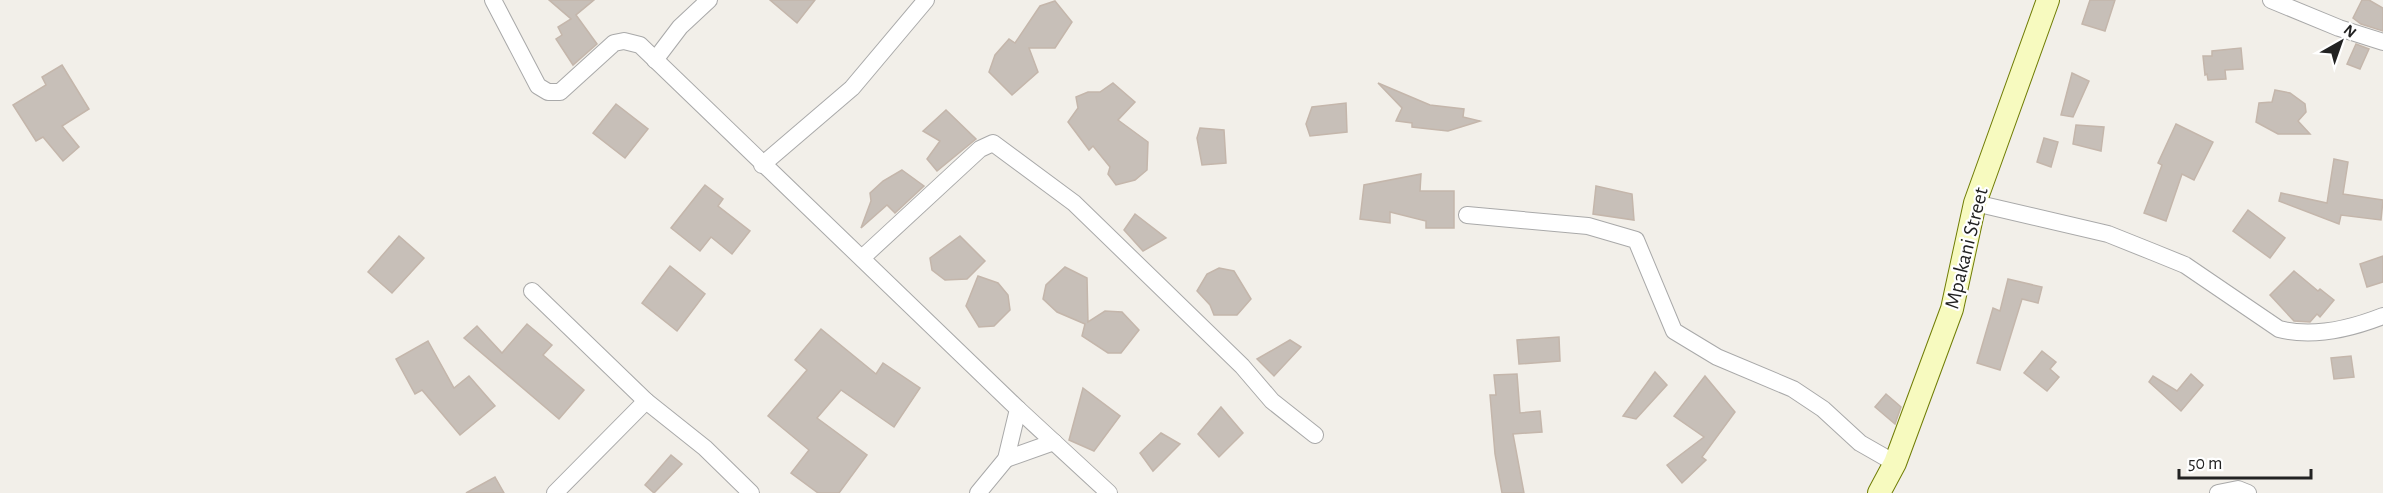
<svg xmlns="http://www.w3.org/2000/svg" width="2383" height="493" viewBox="0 0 2383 493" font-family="'Alegreya Sans',sans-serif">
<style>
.building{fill:#c7bfb8;stroke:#c4b6ab;stroke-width:1.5}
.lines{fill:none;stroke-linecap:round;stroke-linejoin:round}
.street-casing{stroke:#a9a9a9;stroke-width:18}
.secondary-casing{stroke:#707d05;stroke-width:24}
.street{stroke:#fff;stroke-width:16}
.secondary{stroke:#f7fabf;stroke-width:22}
.labels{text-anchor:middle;stroke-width:4.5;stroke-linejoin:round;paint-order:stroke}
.street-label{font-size:21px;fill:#222;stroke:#fff}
</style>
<rect width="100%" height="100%" fill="#f2efe9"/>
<g class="building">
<polygon points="549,0 594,0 576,15 597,44 573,65 556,39 562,35 558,27 571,19"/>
<polygon points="770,0 815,0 797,23"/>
<polygon points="2090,0 2115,0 2105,31 2082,24"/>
<polygon points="2362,0 2369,0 2383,8 2383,31 2361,24 2353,18"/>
<polygon points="1055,1 1072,22 1055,48 1029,48 1038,72 1012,95 989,72 995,55 1009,39 1015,43 1040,6"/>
<polygon points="2356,44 2369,49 2360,69 2347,64"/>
<polygon points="2241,48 2243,69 2225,70 2226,79 2208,80 2207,74 2205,75 2203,56 2212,56 2212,51"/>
<polygon points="62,65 89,109 62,126 79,147 63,161 43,137 36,141 13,105 46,85 42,77"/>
<polygon points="2072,73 2089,81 2073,117 2061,115"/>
<polygon points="1113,83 1135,102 1118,120 1148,142 1147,170 1135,180 1116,185 1108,174 1110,167 1093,146 1089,150 1068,122 1078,108 1076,97 1088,92 1100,92"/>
<polygon points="1378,83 1430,105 1464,109 1463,117 1480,121 1448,131 1412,127 1412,123 1396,121 1402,108"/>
<polygon points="2275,90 2290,93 2305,104 2306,112 2298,121 2310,134 2278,134 2256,122 2259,103 2272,102"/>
<polygon points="1346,103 1347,132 1310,136 1306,124 1312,107"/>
<polygon points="616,104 648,129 625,158 593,133"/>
<polygon points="946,110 976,139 937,171 927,159 940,141 923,131"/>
<polygon points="2176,124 2213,142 2194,180 2182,174 2166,221 2144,213 2162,165 2158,163"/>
<polygon points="2076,125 2104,127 2101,151 2073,144"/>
<polygon points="1200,128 1224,130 1226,163 1202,165 1197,138"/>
<polygon points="2044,138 2058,142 2051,167 2037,162"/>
<polygon points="2334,159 2348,162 2343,194 2383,200 2381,220 2341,215 2339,224 2279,201 2281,193 2327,203"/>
<polygon points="902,170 924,186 895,213 887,205 861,228 871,201 870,193 883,181"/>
<polygon points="1421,174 1420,191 1454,191 1454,228 1426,228 1426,221 1390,212 1390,223 1360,219 1364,185"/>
<polygon points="705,185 723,199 718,206 750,231 732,254 711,237 700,251 671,228"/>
<polygon points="1596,186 1632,194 1634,220 1593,214"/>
<polygon points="2248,210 2285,238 2270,258 2233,231"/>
<polygon points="1135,214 1166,238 1143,251 1124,230"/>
<polygon points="399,236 424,258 392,293 368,272"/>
<polygon points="960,236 985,261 967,279 945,280 932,270 930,258"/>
<polygon points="2383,256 2383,282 2367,287 2360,264"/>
<polygon points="670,266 705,294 677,331 642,303"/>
<polygon points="1065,267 1087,278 1088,322 1105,311 1122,312 1139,330 1121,353 1108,353 1082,336 1085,324 1057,312 1043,299 1046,285"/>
<polygon points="1219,268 1234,271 1251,299 1237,315 1214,315 1210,305 1197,291 1207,274"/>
<polygon points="2294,271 2318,291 2320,289 2334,300 2320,317 2317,314 2310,322 2294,321 2270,295"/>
<polygon points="978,276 998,283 1008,295 1010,310 994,326 979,327 966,306"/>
<polygon points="2008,279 2042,287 2038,303 2022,299 2000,370 1977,363 1993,308 2000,311"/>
<polygon points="527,324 552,345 543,355 584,390 559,419 464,338 477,326 502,353"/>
<polygon points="821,329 876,374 883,363 920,388 894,427 841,390 817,418 867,455 839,493 818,493 791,473 809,450 768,416 807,370 795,360"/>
<polygon points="1559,337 1560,361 1519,364 1517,340"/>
<polygon points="1290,340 1301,347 1274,376 1257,359"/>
<polygon points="428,341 454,388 469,376 495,406 460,435 422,390 415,394 396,359"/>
<polygon points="2042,351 2056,362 2050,369 2059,377 2047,391 2024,373"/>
<polygon points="2351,356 2354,377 2334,379 2331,358"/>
<polygon points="1655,372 1667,385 1636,419 1623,416"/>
<polygon points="1517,374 1520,413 1540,411 1542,432 1513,434 1524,493 1502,493 1495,454 1490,395 1496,395 1494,375"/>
<polygon points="2191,374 2203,385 2181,411 2149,382 2153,376 2177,391"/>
<polygon points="1705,376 1735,412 1702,457 1706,460 1682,483 1667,465 1704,437 1674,416"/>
<polygon points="1083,388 1120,416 1094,451 1069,440"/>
<polygon points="1886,394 1901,407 1895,424 1875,407"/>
<polygon points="1221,407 1243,433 1219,457 1198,434"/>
<polygon points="1161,433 1180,444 1153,471 1140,453"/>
<polygon points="671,455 682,464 654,493 645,485"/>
<polygon points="495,477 504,493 466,493"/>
</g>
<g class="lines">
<g class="street-casing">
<g id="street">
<polyline points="493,0 538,86 548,92 560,92 614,43 624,41 640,45 1018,409 1006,459 978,493"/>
<polyline points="2271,0 2339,28 2383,42"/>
<polyline points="655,60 680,27 709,0"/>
<polyline points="762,165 852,88 926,0"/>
<path d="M1975,203l133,31 45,18 32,13 94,64c35,9 71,0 104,-13"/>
<polyline points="1467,215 1588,226 1636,240 1674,331 1717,357 1793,389 1823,409 1860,443 1895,463"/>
<polyline points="862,258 980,149 993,143 1074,203 1242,366 1272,401 1315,435"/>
<polyline points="532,291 646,401 705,448 751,493"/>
<polyline points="1018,409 1109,493"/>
<polyline points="1006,459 1054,442"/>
<polyline points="555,493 646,401"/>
<polyline points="2218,493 2238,489 2248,493"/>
</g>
</g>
<g class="secondary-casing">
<polyline id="secondary" points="1879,493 1895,463 1952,309 1975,203 2048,0"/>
</g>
<use href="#street" class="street"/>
<use href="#secondary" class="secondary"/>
</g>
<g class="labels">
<g class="street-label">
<text transform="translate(1966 248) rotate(-76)" y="7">Mpakani Street</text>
</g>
</g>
<g transform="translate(2341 42) rotate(40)" stroke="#ffffff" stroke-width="4.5" paint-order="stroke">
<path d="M0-4.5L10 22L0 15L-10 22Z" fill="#222222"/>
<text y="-9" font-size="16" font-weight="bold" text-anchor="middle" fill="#222222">N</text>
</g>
<path d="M2179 469v9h132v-9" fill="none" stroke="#222222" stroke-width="3"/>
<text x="2188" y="469" font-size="18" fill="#222222" stroke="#ffffff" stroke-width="4.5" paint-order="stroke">50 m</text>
</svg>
